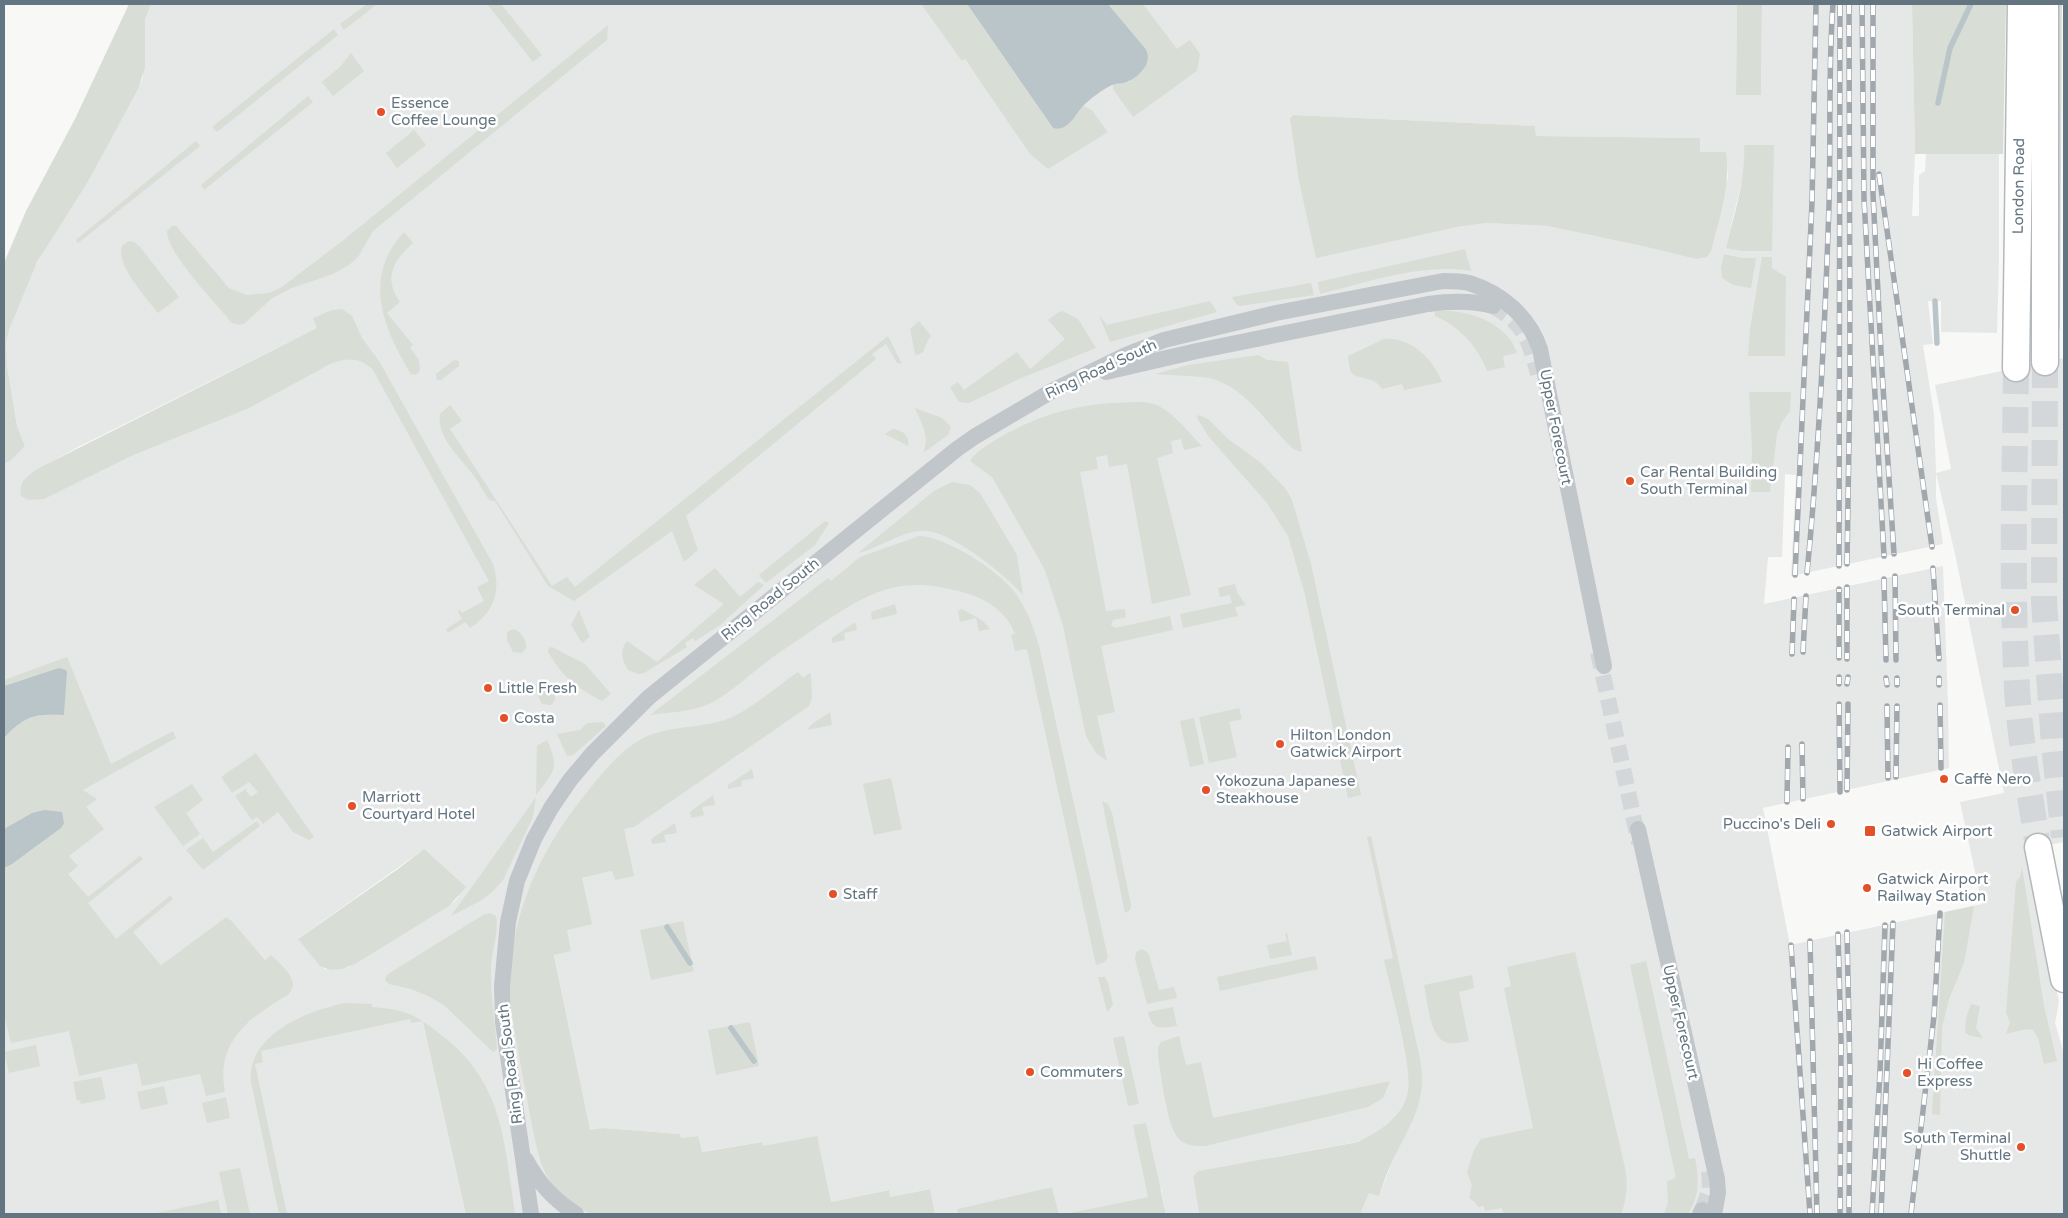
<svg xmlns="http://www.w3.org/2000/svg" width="2068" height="1218" viewBox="0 0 2068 1218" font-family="'Varela Round',sans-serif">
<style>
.built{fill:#e6e7e7;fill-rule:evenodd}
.green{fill:#d8ddd5}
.water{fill:#b9c5c9}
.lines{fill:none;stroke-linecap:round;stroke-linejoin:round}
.stream{stroke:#b9c5c9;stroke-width:5.5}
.street-tunnel{stroke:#d3d7d9;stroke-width:16;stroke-dasharray:16 8;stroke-linecap:butt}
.primary-tunnel{stroke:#d3d7d9;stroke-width:26;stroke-dasharray:26 13;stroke-linecap:butt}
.primary-casing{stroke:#b3b8bc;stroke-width:29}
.street{stroke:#c1c6ca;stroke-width:16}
.primary{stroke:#fff;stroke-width:26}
.rail-casing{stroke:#a0a8ae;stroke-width:5.5}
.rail{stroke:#fff;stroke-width:4;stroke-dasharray:11;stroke-linecap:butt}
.poi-dot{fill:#e4502a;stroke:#fff;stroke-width:2}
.labels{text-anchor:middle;stroke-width:5;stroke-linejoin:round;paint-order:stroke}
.poi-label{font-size:15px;fill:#637581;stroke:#fff;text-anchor:start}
.street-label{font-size:15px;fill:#637581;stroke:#fff}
</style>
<rect width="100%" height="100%" fill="#f8f8f6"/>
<path class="built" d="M151,4h774l81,112 24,38 78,-22 -16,-22 -21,12 -104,-118h141l16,79 -11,1 67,-1 17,-12 -20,-21 -34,-46h594l-1,91h25l1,-90 150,-1 3,150 -3,62h7v-41l6,-4 1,-17h73v106l-2,73 -56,-1v-31h-13l5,43 -10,1 11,69 2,59 15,-4 -16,-84 129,-27v484l-36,7 31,153 -4,21 9,31v160h-698l-5,-2 8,-20 10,4 33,-86 -14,12 -36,19 -164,30 -5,5 6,38h-33l-5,-26 -13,9 -84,17h-5l-7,-27 -95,22 1,5h-23l-6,-25 -39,8 -2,-7 -57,12 -68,-56 -2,-4 -60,10 -3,-16 -17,2 -1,-4 -76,-6 -14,3 -36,-177 13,-24 15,-52 30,-7 12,-42 121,-78 -192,109v277l217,77h-766v-756l21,-12 -8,-20 -10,-61 -1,-23 4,-15 19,-50 20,-35 40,-62 54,-102 2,-58zM1293,115l242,11 1,10 163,2 1,14h26l2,25 -2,7 -30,75 -54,-13 -95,-20 -60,-3 -30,4 -167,-109zM1744,145l28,106h-31l-15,-4 17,-71 2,-14zM346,238l14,15 -11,12 -57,23 -27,14 -21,22h-8l-2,-14 46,-22zM1724,254l19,4h13l-35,9zM333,320l-298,151 41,-23zM1936,473l19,81 49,239 -44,9 22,102 -192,41 -27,-137 186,-40 -1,-62 -5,-140 -179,38 4,-47h14l3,-83 11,1 -5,101 152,-32 -7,-46zM424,849l35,47 -4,5 -106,66 -19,3 -5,-1 -9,-8 -17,-23zM226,917l6,4 33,39 6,-5 17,40 -26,16 -18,15 -129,-81 17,-13 29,33z"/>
<g class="green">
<polygon points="129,4 151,4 145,20 145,68 138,89 89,180 37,262 10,327 6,342 7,365 17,426 25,446 10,461 4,463 4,263 26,211 75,119"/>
<polygon points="367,4 377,4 344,30 340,24"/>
<polygon points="487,4 501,4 542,55 533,62"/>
<path d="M921,4h46l86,124c15,1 22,-11 30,-22l9,4 16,22 -60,37 -18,-15 -65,-95 -3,2z"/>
<polygon points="1108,4 1143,4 1177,49 1190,40 1200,54 1197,71 1133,117 1113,89 1113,84 1128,82 1143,70 1145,48"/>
<polygon points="1737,4 1758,4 1762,5 1761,95 1736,95"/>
<polygon points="1912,4 2006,4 2003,154 1915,154"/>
<polygon points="2056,4 2062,4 2060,330 2056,325"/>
<path d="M608,25l-1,15 -234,191 -15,26 -9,8 -16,9 -41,14 -21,11 -27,25 -5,1 -7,-2c-15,-19 -65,-69 -65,-92l5,-5h4l53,62 18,7 22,-2 11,-5 66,-50z"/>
<polygon points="334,29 338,35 217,132 212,127"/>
<polygon points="351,53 364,71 333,96 322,82 341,66"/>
<polygon points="308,96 313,102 204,190 201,185"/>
<path d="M1293,115l242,11 1,10 164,2v14h26c5,33 -7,67 -15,99l-4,6 -11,2 -54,-13 -95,-20 -60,-3 -30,4 -141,31 -17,-77 -9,-63z"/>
<polygon points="414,130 426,145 397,168 386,153"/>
<polygon points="196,141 200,146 78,243 76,240"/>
<path d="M1744,145h30l-2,106h-31l-15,-3c8,-34 20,-68 18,-103z"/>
<path d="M404,232l9,11c-20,18 -30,35 -13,59l-13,11 26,32 -3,3 9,12 1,11 -5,4 -4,-1c-28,-46 -49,-97 -7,-142z"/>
<path d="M129,241l5,1 6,5 39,50 -21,16c-12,-16 -42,-47 -36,-67z"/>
<path d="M1465,249l6,22c-50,-8 -102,11 -151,23l-2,-12z"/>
<polygon points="1724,254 1743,258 1756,258 1751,288 1733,285 1722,278 1721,267"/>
<polygon points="1762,257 1772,257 1772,268 1786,277 1785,356 1748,356 1750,329"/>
<polygon points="1311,283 1314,295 1240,306 1236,304 1232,297"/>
<polygon points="1210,301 1217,312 1110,342 1099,315 1107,325"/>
<path d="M342,309l10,7 10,22 17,23 114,203c9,28 0,49 -23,64l-5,-6 -17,11 -2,-4 16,-10 -4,-8 2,-1 2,3 22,-12 -7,-14 12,-6 -116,-211c-11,-12 -25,-13 -41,-7l-83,45 -118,48 -87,43 -16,1 -7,-4c-3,-14 7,-21 18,-28l278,-140 -4,-10 19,-8z"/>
<polygon points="1062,311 1078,319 1096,348 1019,379 969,403 959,402 950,387 958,382 964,390 1017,352 1030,369 1065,339 1048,320 1057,313"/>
<path d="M1438,311c29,-2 70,12 79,42l-14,3 2,11 -18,4c-10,-26 -28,-45 -52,-55v-4z"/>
<polygon points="919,321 931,336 928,340 923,352 917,355 915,354 910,329"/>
<path d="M888,336l14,28 -5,-1 -11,-19 -14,10 4,5 -190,157 12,34 -14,12 -12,-31 -98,70 -26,-15 -53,-85 -6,-1c-5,-8 -10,-17 -15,-24 -12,-17 -38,-38 -34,-62l10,-9 12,16 -12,8 102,157 15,-9 8,10z"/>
<path d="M1384,339c27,-2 48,19 58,43l-38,8 -2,-6 -20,5c-7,-13 -25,-9 -31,-17 -2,-4 -2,-11 -3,-16z"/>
<path d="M1258,355l9,5 21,2 14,90 -9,-3c-25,-24 -48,-63 -84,-71 -18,-3 -36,-2 -54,-4l33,-9z"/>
<polygon points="454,360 459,361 459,366 441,380 437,380 436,374"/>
<polygon points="1749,392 1791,392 1790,411 1782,422 1777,434 1770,492 1751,492 1752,449"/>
<path d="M1110,403c14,0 31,-3 44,1 19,7 34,28 48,42l-18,4 -3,-11 -10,2 2,12 -16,5 34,137 -39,9 -25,-140 -18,3 -2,-12 -11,2 2,12 -18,3 26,139 19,-2 1,8 -13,3 -2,5 4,3 55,-12 3,14 -72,16 14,66 -18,4 10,45 -11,-8 -10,-17 -23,-110 -18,-56 -53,-93 -22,-16c6,-10 18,-16 27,-22 38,-22 69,-32 113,-36z"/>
<path d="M915,408l27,10 9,9 -3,8 -25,18c8,-16 -2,-30 -8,-45z"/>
<polygon points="1198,415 1208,419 1228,439 1261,463 1285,488 1292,500 1311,564 1361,795 1348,798 1305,595 1288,536 1267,503 1209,437 1197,418"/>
<path d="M892,429c11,1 18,7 16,17l-23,-12z"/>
<path d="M952,482l18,3 10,8 37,62 6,40c-17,-20 -76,-68 -103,-64 -22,2 -40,17 -62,22l76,-62z"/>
<polygon points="825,521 829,523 815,545 766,583 759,575"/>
<path d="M919,536c26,0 82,36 97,58 11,16 18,34 23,52l67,303 2,8 -3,5 -9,3 -69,-316 -12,2 -4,-16 4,-1c-8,-22 -28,-35 -50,-41 -67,-20 -97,0 -151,36 -17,12 -34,22 -50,35 -16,12 -33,28 -51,38 -19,10 -43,10 -63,13l178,-137 3,3 29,-24z"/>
<path d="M715,568l25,29 18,-15 6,3 -44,40 -25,16 -2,-3 -8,5 2,4 -43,26 -6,1 -10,-4c-6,-10 -9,-19 -1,-29l30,21 67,-58 -30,-19z"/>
<polygon points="1235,584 1238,594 1246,605 1235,607 1238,616 1183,628 1180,614 1232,603 1230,595 1220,597 1218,588"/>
<polygon points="895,604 897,614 872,620 871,612"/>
<polygon points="962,609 983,621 990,629 979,631 976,618 960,622 958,611"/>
<polygon points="579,610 590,637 582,643 571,625"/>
<polygon points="855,622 857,630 844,633 845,640 832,643 832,638"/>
<path d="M514,629c7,3 13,11 12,19l-4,5 -9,-1 -6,-12v-8z"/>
<path d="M552,647l33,17 26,30 -9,7c-24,-12 -42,-26 -54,-50l1,-3z"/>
<path d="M67,657l44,107 62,-33 3,7 -93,52 14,9 -11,8 18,22 -35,27 9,10 -10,8 20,23 52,-41 3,3 -55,44 28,36 54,-43 3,3 -40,33 28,33 65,-48 6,4 33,39 6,-5c10,10 31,25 17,40 -39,23 -73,47 -63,97l-19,4 -6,-22 -58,12 -5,-23 -58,13 -10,-45 -58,12 -7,-28v-147l8,-4 49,-36 -17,-18 -12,3 -28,16v-91c22,-22 29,-24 60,-23l3,-42 -43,6 -20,7v-6z"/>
<path d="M798,672l5,6 7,-5 1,2 1,23 -3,8 -175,121 -10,2 10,47 -19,4 -3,-9 -30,7 10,46 -25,6 4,21 -17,4 36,175 14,-2 76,6 1,4 17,-2 4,16 60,-10 1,4 54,-10 14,66 58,-12 1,7 40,-8 5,25h-343c-25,-9 -41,-26 -51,-51 -8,-27 -12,-56 -18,-85 -4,-25 -10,-49 -12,-74 -6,-75 24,-146 69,-203 17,-21 35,-46 58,-60 26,-16 59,-12 87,-21 25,-9 51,-33 73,-48z"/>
<path d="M543,681c8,3 14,12 11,21l-3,3 -9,-1 -7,-15 2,-7z"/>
<polygon points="1239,708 1242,719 1229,722 1237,757 1209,763 1199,717"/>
<polygon points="830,712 832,725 807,730 812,724"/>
<polygon points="1194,718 1204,764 1190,767 1180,721"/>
<polygon points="603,722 606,726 573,755 567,756 557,734 580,730 587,723"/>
<path d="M547,740c13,29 7,31 -11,55l1,-49z"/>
<polygon points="256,753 314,837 309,840 293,832 278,812 263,824 257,817 252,820 235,796 247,788 246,791 251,797 258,792 249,782 232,793 221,777"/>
<polygon points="752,769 754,778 741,781 742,786 728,789 728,785"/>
<polygon points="891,778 902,829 874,835 863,784"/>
<polygon points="192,784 203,800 186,813 200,834 183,846 154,807"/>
<polygon points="713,795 715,805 702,807 704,815 691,818 690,812"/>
<polygon points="536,797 533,817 503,880 493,891 482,900 451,916"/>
<polygon points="1102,801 1108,804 1112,813 1131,905 1130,910 1125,913"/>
<polygon points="257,821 260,826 203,870 186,850 203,838 213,852"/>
<polygon points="675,823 677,833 664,835 666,842 652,844 651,839"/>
<path d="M1371,836l49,223c8,43 -10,65 -27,101 -6,12 -10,24 -14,36l-10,-3 -8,19 5,2h-167l-6,-38 5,-5 160,-29c19,-9 43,-24 49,-46 8,-23 -17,-108 -23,-136l9,-2 -26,-121z"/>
<polygon points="424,849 466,887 449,906 355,964 342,969 330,970 320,966 298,939 398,869"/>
<polygon points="2022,867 2044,1006 2057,1061 2044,1064 2038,1038 2033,1030 2026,1029 2006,1034 2010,1022 2006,1013 2016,882 2020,877"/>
<polygon points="1974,906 1964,963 1949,999 1942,1027 1940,1115 1932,1114 1945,912"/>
<path d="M490,913l6,3c3,16 -4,34 -5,50 -1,28 4,55 6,83l-4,3 -48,-46 -17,-10 -17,-7 -22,-5 -4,-4 2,-5 9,-6 87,-54z"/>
<polygon points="683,921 694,971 651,980 640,930"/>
<polygon points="1285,933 1287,933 1292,955 1270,959 1267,945 1287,941"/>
<polygon points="1142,949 1147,952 1149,955 1159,990 1174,987 1177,998 1147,1004 1135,959 1136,952"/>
<path d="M1575,952l50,216c3,17 2,30 -4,46h-117l-2,-6 -17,3 -1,-5 -6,1 -3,-5 -6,-4 3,-13 -5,-13 7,-22 7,-11 52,-11 -29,-140 7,-2 -4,-19z"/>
<polygon points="1315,956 1318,969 1220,991 1217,977"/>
<path d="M1646,961l43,198 6,-1c4,21 5,37 -7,56h-24l4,-11 -1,-22 9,-3 -46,-213z"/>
<path d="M1472,975l2,13 -15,4 10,49c-6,1 -13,3 -20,2 -20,-3 -21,-41 -25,-58z"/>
<polygon points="1098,977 1105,977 1108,983 1113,1004 1109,1011 1107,1011"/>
<path d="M346,1003l26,1v3c36,3 44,8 72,30 60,47 60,107 71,177h-49l-43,-193 -12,2 -1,-4 -149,32 2,11 -8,2 32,150h-8l-28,-132c-5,-47 57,-72 95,-79z"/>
<polygon points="1971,1004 1980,1006 1976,1028 1983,1038 1971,1036 1965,1033 1966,1018"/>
<path d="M1173,1007l4,19c-17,2 -25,5 -29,-14z"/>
<polygon points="750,1022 759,1066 716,1075 708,1030"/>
<polygon points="1124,1036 1139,1104 1128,1106 1113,1038"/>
<path d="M1179,1036l7,29 15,-3 12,56 177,-37 -7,17 -15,9 -163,39c-9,0 -19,0 -26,-7 -12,-11 -18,-65 -21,-83v-9l3,-5z"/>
<polygon points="36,1045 40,1066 9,1073 4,1052"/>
<polygon points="101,1077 106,1099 81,1104 80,1100 77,1101 73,1082"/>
<polygon points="164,1086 168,1104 141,1110 137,1092"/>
<polygon points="226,1097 230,1118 207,1123 202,1103"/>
<polygon points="1146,1123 1166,1214 1064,1214 1148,1197 1133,1125"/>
<polygon points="240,1168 250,1214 228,1214 219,1172"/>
<polygon points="1052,1187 1059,1214 958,1214 957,1209"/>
<polygon points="218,1200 221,1214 152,1214"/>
</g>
<g class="water">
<path d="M967,4h141l37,44c9,14 -5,28 -18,34 -5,2 -11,1 -15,3 -9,4 -22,14 -29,21 -8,9 -15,26 -30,22z"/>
<path d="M59,668l7,2 1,3 -3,42c-30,-1 -38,0 -60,23v-52z"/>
<polygon points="44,810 62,812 64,823 61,828 12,864 4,868 4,829 32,813"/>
</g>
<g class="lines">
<g class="stream">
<polyline points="1938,103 1950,48 1971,4"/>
<polyline points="1935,301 1937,343"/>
<polyline points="667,927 690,963"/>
<polyline points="731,1028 754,1061"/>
</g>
<g class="street-tunnel">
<path d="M1493,306c32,18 36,34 45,68"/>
<polyline points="1598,652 1639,843"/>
<polyline points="1702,1210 1710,1189 1709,1170"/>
</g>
<g class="primary-tunnel">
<polyline points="2045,362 2044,602 2054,745 2064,837"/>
<path d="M2016,368c-1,107 -5,214 1,320 3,54 13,106 21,159"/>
</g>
<g class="primary-casing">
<g id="primary">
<polyline points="2045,362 2045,4"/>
<path id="s1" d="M2016,368l5,-364"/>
<polyline points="2038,847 2064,979"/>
</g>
</g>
<g class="street">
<path d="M1106,372l91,-21 231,-47c22,-3 43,-4 65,2"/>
<polyline points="1638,829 1717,1179 1718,1193 1714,1214"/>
<path d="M526,1160c13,24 28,40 50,54"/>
<path d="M531,1214l-28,-192 -1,-36 6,-64 9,-41 17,-42 17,-31 19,-28 22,-26 57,-57 308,-248 17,-12 78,-46 74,-36 38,-15 112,-27 167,-32c9,0 18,0 26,2 33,10 60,34 71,66l64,317"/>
<polyline points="1700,1214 1702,1210"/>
</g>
<use href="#primary" class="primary"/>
<g class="rail-casing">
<g id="rail">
<polyline points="1862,4 1864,199 1884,556"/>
<polyline points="1873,4 1873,194 1882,371 1894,554"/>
<polyline points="1879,174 1932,547"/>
<polyline points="1847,564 1850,378 1849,4"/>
<polyline points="1839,566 1840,4"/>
<polyline points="1933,568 1939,659"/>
<path d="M1807,573c12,-122 18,-246 22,-368 2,-67 -1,-134 4,-201"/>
<polyline points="1795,575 1812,202 1816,4"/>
<polyline points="1895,576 1896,660"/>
<polyline points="1884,579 1886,660"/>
<polyline points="1847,587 1847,659"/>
<polyline points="1803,652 1806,596"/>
<polyline points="1792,654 1794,599"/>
<polyline points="1839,658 1839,589"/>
<polyline points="1839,677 1839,684"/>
<polyline points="1886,678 1887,685"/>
<polyline points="1897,678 1897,685"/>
<polyline points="1939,678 1939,685"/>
<polyline points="1847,684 1848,677"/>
<polyline points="1839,704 1840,792"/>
<polyline points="1940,705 1941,768"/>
<polyline points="1887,706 1888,778"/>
<polyline points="1802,744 1803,799"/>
<polyline points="1896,777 1897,706"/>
<polyline points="1847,790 1848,704"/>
<polyline points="1787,802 1788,747"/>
<polyline points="1847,932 1850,1073 1849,1214"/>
<polyline points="1838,934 1841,1042 1840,1214"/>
<polyline points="1810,941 1817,1214"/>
<polyline points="1791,945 1810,1214"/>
<polyline points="1872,1214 1880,1072 1885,925"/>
<polyline points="1881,1214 1893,923"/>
<polyline points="1911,1214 1934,1016 1940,913"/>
</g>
</g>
<use href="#rail" class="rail"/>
</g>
<g class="poi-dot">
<circle cx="381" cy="112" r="5"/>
<circle cx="1630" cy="481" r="5"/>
<circle cx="2015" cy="610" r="5"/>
<circle cx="488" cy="688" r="5"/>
<circle cx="504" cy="718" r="5"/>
<circle cx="1280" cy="744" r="5"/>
<circle cx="1944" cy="779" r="5"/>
<circle cx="1206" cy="790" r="5"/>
<circle cx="352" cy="806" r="5"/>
<circle cx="1831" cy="824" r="5"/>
<rect x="1864" y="825" width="12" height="12" rx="2.5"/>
<circle cx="1867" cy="888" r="5"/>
<circle cx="833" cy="894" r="5"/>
<circle cx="1030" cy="1072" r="5"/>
<circle cx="1907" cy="1073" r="5"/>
<circle cx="2021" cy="1147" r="5"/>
</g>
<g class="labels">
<g class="poi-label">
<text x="391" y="108">Essence<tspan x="391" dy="17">Coffee Lounge</tspan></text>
<text x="1640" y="477">Car Rental Building<tspan x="1640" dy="17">South Terminal</tspan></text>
<text x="2005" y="615" text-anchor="end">South Terminal</text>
<text x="498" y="693">Little Fresh</text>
<text x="514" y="723">Costa</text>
<text x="1290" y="740">Hilton London<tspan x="1290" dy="17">Gatwick Airport</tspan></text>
<text x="1954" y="784">Caffè Nero</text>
<text x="1216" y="786">Yokozuna Japanese<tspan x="1216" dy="17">Steakhouse</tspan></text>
<text x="362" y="802">Marriott<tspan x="362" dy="17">Courtyard Hotel</tspan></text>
<text x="1821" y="829" text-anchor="end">Puccino's Deli</text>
<text x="1881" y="836">Gatwick Airport</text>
<text x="1877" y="884">Gatwick Airport<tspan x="1877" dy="17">Railway Station</tspan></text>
<text x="843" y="899">Staff</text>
<text x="1917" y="1069">Hi Coffee<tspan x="1917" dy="17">Express</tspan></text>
<text x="1040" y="1077">Commuters</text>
<text x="2011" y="1143" text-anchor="end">South Terminal<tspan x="2011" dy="17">Shuttle</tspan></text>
</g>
<g class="street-label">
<text dy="5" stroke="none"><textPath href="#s1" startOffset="182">London Road</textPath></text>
<text transform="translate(1101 369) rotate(-25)" y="5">Ring Road South</text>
<text transform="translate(1556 427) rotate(79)" y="5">Upper Forecourt</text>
<text transform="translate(770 599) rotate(-39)" y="5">Ring Road South</text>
<text transform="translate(1681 1022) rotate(77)" y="5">Upper Forecourt</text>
<text transform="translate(510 1064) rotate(-97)" y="5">Ring Road South</text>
</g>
</g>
<rect width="2068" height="1218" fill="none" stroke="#637581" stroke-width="10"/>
</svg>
